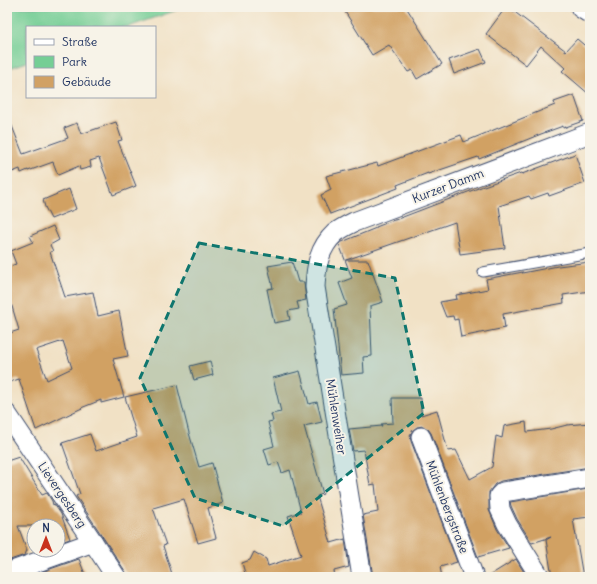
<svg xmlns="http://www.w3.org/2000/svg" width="597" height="584" viewBox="0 0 597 584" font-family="Delius,sans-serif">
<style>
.green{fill:#75ce95;stroke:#487e7a}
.building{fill:#d1a164;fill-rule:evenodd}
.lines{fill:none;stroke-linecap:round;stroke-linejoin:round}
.service-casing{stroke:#3b4a6d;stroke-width:11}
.minor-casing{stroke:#3b4a6d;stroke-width:21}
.primary-casing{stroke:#3b4a6d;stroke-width:24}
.service{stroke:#fff;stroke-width:9}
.minor{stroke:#fff;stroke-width:19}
.primary{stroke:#fff;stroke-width:22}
.marked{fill:#0f766e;fill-opacity:0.2;stroke:#0f766e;stroke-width:3;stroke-dasharray:8 5;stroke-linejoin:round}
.labels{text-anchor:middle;stroke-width:4;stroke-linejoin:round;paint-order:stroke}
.street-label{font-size:12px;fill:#1b2f5e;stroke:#f7f3e8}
</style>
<rect width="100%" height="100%" fill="#f7f3e8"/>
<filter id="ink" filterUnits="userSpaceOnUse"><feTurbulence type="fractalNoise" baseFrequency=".025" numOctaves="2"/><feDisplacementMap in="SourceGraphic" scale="8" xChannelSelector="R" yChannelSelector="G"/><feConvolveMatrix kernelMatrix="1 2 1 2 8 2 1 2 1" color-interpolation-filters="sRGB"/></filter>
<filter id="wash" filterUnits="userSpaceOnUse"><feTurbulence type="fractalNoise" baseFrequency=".012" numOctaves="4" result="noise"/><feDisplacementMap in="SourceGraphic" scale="16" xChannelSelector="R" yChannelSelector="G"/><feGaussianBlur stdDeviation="0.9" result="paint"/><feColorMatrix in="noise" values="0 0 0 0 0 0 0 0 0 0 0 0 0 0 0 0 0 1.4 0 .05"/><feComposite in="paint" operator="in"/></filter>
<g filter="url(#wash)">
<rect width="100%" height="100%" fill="#f1e1c5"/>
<polygon class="green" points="7,7 186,7 128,27 27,27 27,62 7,69"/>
<g id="blocks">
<g class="building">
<polygon points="342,7 406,7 442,64 417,79 412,70 408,72 389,45 372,55"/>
<polygon points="506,7 508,7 566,51 577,39 590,50 590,95 562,71 565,68 541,46 526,65 486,34"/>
<polygon points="480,49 486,62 454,74 449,60"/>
<polygon points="574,95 583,121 563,128 563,126 541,134 479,159 478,157 428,174 428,173 397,185 398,188 330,214 321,195 331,190 326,176 377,163 378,166 461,135 464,142 555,105 554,102"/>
<polygon points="7,116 8,116 23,154 68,138 64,128 77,123 81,134 116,122 122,140 118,141 136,186 113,195 99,158 90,161 91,167 80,170 79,166 58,175 53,162 28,171 28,170 21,173 20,169 7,174"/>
<polygon points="575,154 585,183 549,196 548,193 531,199 529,196 499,206 505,248 460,254 455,222 346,260 368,260 383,302 370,306 372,356 363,357 364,373 341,375 334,309 347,305 339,283 352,278 339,244 342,242 376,228 376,227 394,220 395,220 481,187 521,173 522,174"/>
<polygon points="69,189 76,209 51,219 45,207 43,200"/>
<path d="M53,226l6,14 -9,5 3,6 -3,1 15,45 28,-5 5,24 21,-5 9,45 -15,3 11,38 -23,6v-3l-20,8h1l-46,22 -17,-51 -12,4v-49l12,-4 -8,-27 -4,2v-38l9,-3 -5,-13 22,-9 -3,-6zM63,341l9,27 -25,12 -11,-30z"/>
<polygon points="292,262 298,282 304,282 306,300 297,302 299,309 288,311 290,320 274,323 267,289 273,288 268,266"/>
<polygon points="590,262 590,291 563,295 564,303 503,314 505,328 461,337 458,319 454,320 453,316 446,317 440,302 457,299 456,295 488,289 486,279 523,272 522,273 558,266"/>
<polygon points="210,361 213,375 194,380 190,366"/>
<polygon points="300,371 309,404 317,402 322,422 304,426 323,494 317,496 331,543 345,539 349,567 334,571 335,577 242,577 242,574 245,573 242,563 250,560 254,552 266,559 268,566 301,555 288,516 301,512 290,470 282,473 278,462 269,465 264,449 274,446 268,422 273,421 271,414 281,412 273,378"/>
<polygon points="177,385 189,433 199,467 212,463 223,503 208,508 216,538 198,543 184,499 153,508 166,545 163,546 173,577 129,577 76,496 80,494 62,443 90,434 96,451 137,437 125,397"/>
<polygon points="392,398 421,398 421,415 437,410 448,451 456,450 470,479 492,467 496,436 502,438 504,426 526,422 527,432 551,429 567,425 590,423 590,467 501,481 495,484 489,492 489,510 497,529 509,548 478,557 431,433 428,429 423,426 417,427 413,430 410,435 411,441 457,562 440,567 442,577 373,577 363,515 378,512 375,484 370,485 364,450 353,451 349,429 382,426 381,424 393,423"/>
<polygon points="19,457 42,495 47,493 52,501 53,505 54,504 61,514 70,539 58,543 58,526 18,526 27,550 25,555 7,561 7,461"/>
<polygon points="588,489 590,505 590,517 573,519 583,577 552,577 546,540 551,537 532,543 517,519 511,506 510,502"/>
<polygon points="79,559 86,577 31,577 30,576"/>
<polygon points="516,559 527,577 487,577"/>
</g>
</g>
</g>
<g filter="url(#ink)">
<use href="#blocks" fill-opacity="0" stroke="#3b4a6d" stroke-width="1"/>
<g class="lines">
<g class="service-casing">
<polyline id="service" points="483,272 590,253"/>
</g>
<g class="minor-casing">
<g id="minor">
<polyline points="7,414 93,542 116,577"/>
<polyline points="421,437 474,577"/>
<polyline points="7,573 93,542"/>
<path d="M362,577l-47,-290c1,-21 4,-39 20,-54 5,-4 13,-8 19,-11l236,-89"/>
<polyline points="540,577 507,524 500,509 499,496 503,492 590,478"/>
</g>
</g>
<g class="primary-casing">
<polyline id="primary" points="582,7 590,12"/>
</g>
<use href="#service" class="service"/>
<use href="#minor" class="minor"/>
<use href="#primary" class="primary"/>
</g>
</g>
<path class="marked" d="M199,243l196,35 29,135 -141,113 -88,-28 -55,-120z"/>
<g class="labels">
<g class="street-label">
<text transform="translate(448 186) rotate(-21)" y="4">Kurzer Damm</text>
<text transform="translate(336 417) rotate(81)" y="4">Mühlenweiher</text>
<text transform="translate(62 495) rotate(56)" y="4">Lievergesberg</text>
<text transform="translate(447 507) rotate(69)" y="4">Mühlenbergstraße</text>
</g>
</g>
<rect width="597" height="584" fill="none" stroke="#f7f3e8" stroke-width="24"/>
<rect x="26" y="26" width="130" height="72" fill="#f7f3e8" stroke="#9fa5b1"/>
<rect x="34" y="39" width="20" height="6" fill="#ffffff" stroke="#9fa5b1"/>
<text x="62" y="46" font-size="12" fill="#1b2f5e">Straße</text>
<rect x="34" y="56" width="20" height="12" fill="#75ce95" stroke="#9fa5b1"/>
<text x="62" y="66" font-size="12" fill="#1b2f5e">Park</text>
<rect x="34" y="76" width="20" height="12" fill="#d1a164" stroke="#9fa5b1"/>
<text x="62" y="86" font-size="12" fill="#1b2f5e">Gebäude</text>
<g transform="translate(46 538)"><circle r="19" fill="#f7f3e8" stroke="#9fa5b1"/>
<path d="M0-3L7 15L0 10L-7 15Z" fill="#c8321e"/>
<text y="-6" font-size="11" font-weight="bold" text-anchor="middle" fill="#1b2f5e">N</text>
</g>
</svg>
